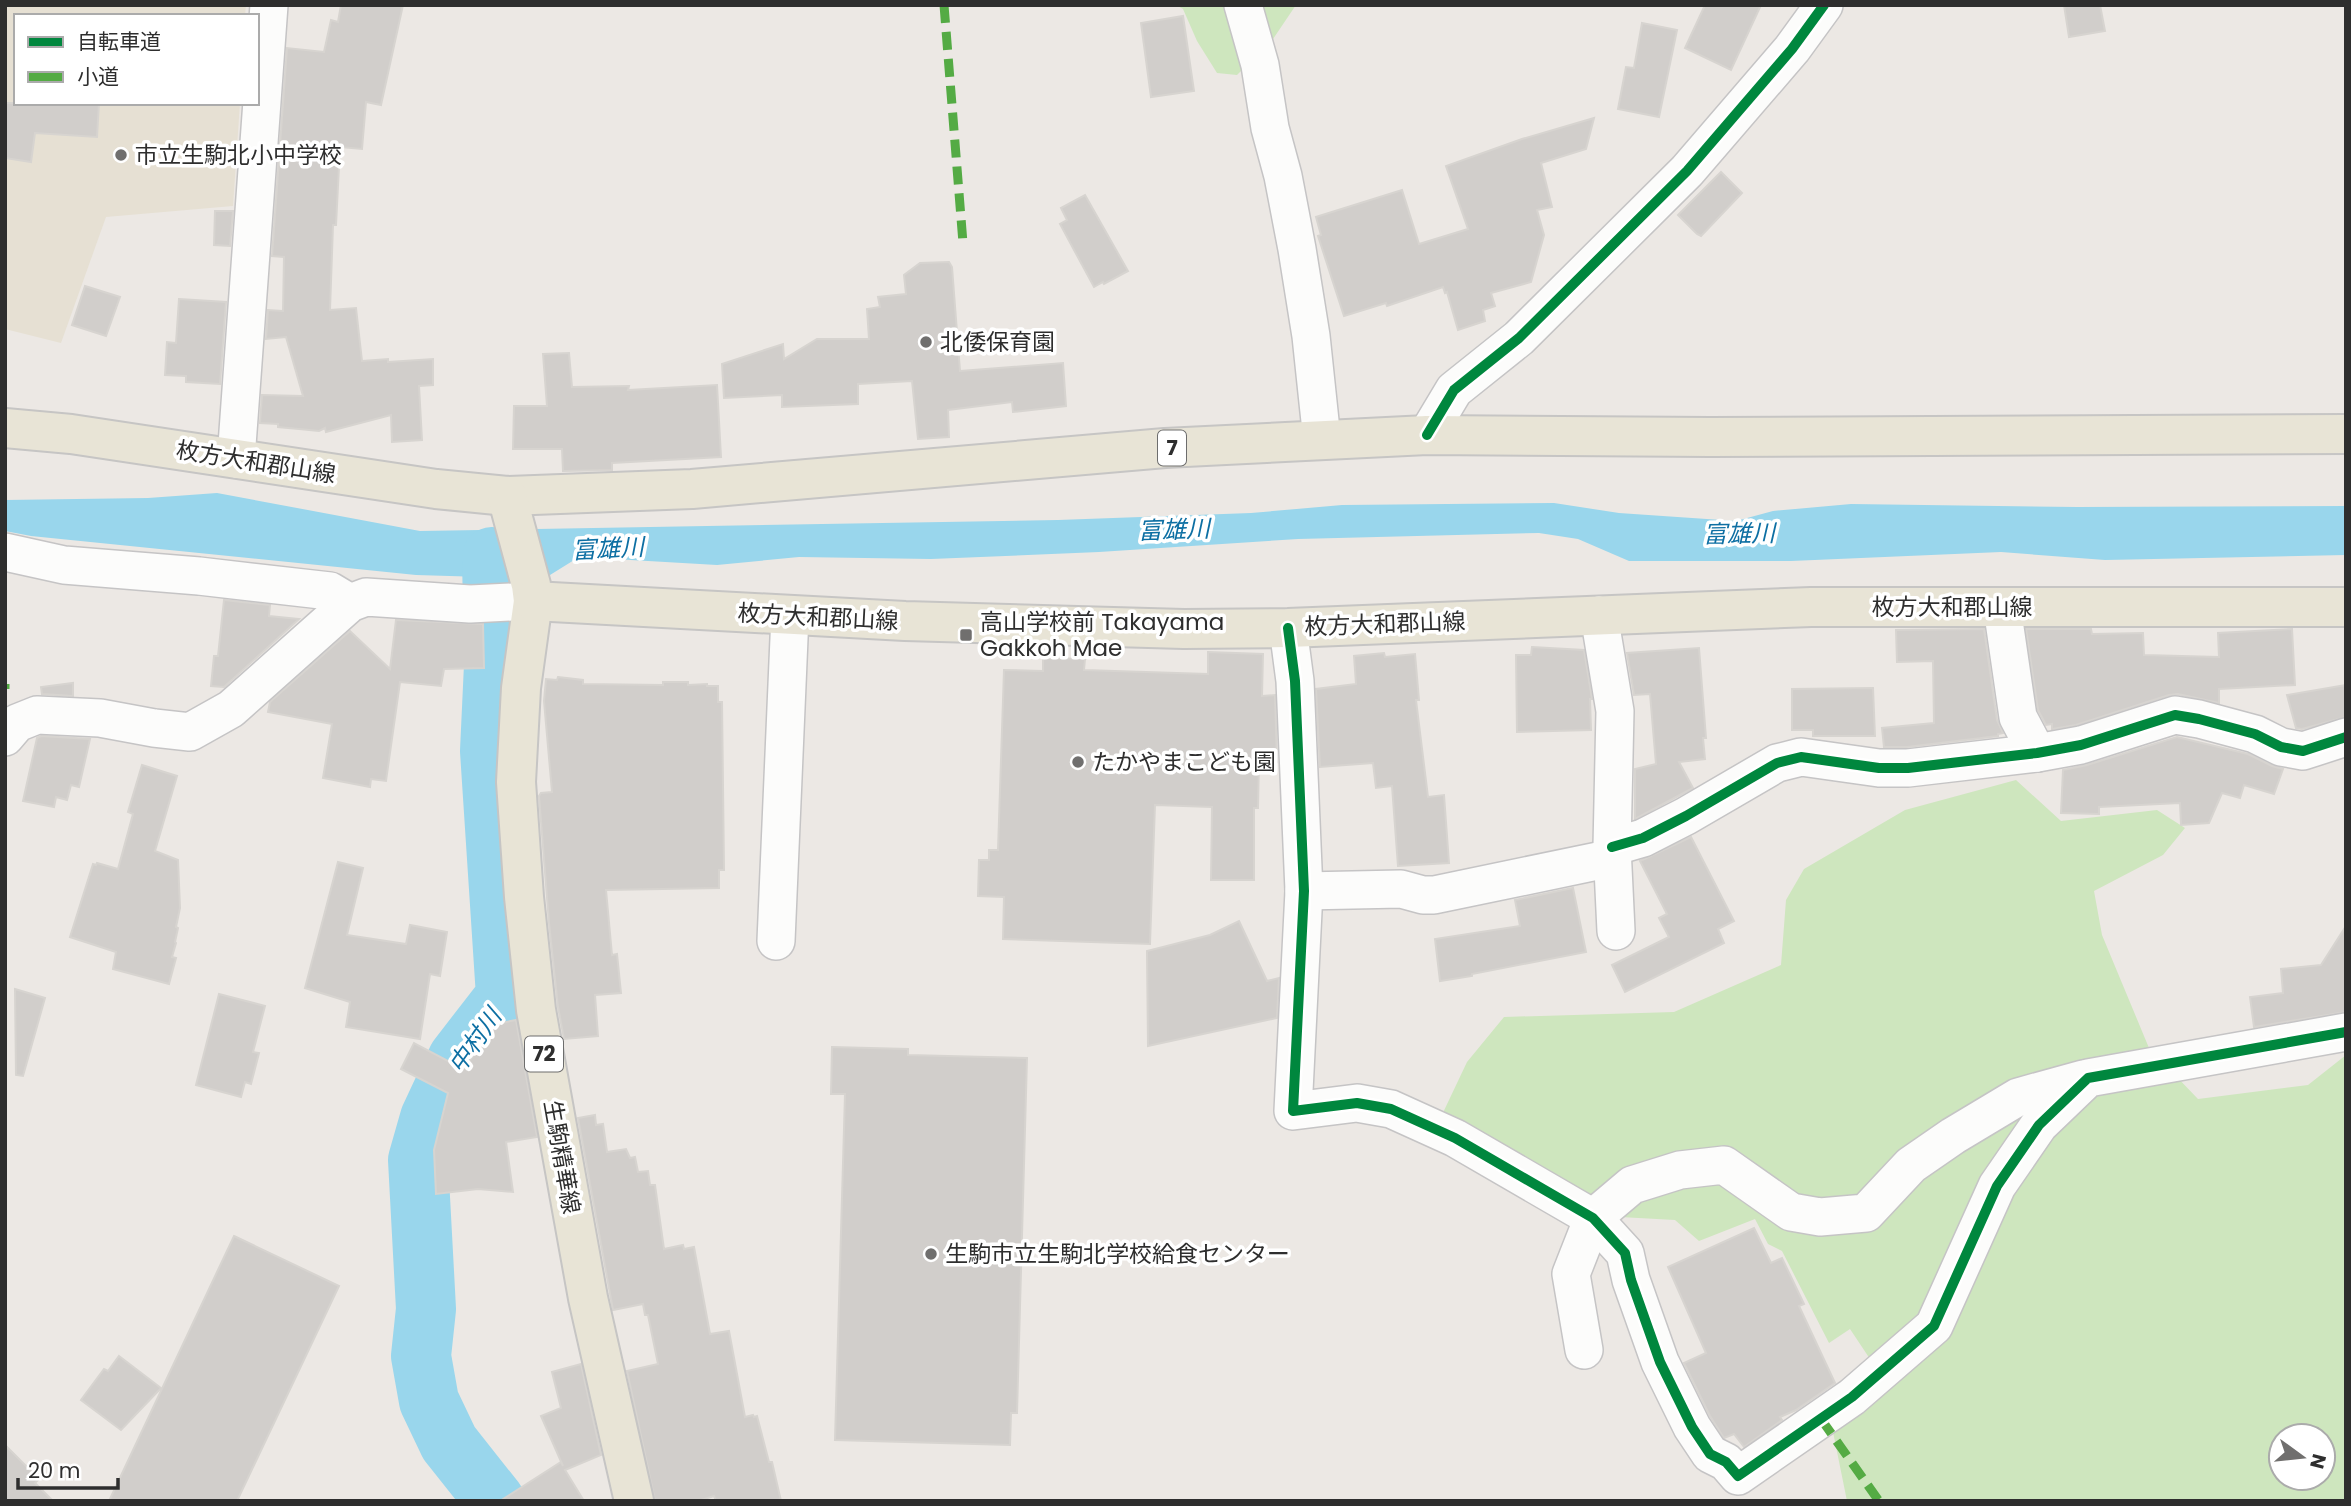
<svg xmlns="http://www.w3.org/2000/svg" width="2351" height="1506" viewBox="0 0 2351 1506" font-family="Poppins,'Noto Sans JP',sans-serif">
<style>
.education{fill:#e6e0d3}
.green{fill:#cee6be;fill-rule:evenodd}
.water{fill:#99d6ec}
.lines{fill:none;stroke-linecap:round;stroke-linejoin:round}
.river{stroke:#99d6ec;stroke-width:60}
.building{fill:#d1cecb;stroke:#d7d4d0;stroke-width:2}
.minor-casing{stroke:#c5c4c5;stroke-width:40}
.primary-casing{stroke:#c6c5c4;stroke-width:42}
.minor{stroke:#fcfcfb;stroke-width:37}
.primary{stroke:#e8e4d6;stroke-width:38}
.quiet{stroke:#54ab44;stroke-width:9;stroke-dasharray:18 9;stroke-linecap:butt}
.cycleway-casing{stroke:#fff;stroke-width:15}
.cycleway{stroke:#00873e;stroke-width:10}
.poi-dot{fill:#706f6e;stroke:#fff;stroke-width:2.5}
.labels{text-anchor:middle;stroke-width:7;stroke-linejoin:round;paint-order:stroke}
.shield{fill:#fff;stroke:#6d6d6d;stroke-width:2}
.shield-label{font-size:21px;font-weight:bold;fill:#2e2e2e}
.poi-label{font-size:23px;fill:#2e2e2e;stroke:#fff;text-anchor:start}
.street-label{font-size:23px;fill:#2e2e2e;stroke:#fff}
.water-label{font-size:24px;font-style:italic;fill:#0d6fa3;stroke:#fff}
</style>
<rect width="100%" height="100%" fill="#ece8e4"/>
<polygon class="education" points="5,5 246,5 245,16 16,16 16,103 240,103 233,206 106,217 61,343 5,329"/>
<g class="green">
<polygon points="1176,5 1296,5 1273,39 1237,75 1217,73 1197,41 1183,9"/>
<path d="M2016,780l45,41 96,-11 28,18 -22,27 -69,36 8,44 47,113 49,51 110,-14 38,-30v446h-499l-15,-74 40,-65 -22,-33 -21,14 -47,-92 -14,-7 -13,-25 -56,22 -24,-21 -55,-3 -180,-98 27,-57 37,-45 170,-5 107,-47 5,-65 18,-31 101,-59zM2281,1436h42v42h-42z"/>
</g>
<polygon class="water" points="217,493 420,531 1058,520 1251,513 1342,505 1554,503 1619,513 1736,521 1773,511 1851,504 2077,507 2346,506 2346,555 2105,560 2001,552 1791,561 1629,561 1578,539 1539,533 1298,539 1099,552 931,559 799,557 717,565 579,557 550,575 512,581 483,577 416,575 31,536 5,531 5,500 148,498"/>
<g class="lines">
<polyline class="river" points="492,557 494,665 490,751 506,996 458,1058 430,1118 418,1160 426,1309 421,1356 429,1401 449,1443 495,1501"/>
</g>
<g class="building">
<polygon points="341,5 403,5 381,105 366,102 362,149 340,147 336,225 333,225 330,310 356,308 362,361 388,359 388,362 433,359 433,385 419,386 422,440 392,442 391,415 326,432 325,428 319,431 299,429 278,427 278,424 260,423 262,395 303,396 286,337 266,339 268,310 283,311 284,257 272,256 287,48 324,52 331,20 338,22"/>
<polygon points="1705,5 1761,5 1731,70 1685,48"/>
<polygon points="2064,5 2100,5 2105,31 2069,37"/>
<polygon points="1183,16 1194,91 1151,97 1141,23"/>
<polygon points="1642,23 1677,30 1659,117 1618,109 1626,67 1634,68"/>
<polygon points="5,103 99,103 97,137 35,133 31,162 5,158"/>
<polygon points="1594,118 1586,149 1541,163 1552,207 1537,210 1544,235 1531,282 1491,293 1495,306 1483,310 1485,321 1458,330 1447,292 1445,293 1443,287 1387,306 1386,303 1344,316 1318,236 1321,235 1316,217 1402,190 1419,244 1468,229 1446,166 1522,139"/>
<polygon points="1721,172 1742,193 1701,236 1697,234 1678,215"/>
<polygon points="1085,195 1128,271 1104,284 1103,282 1094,287 1060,224 1067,220 1061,208"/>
<polygon points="215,211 233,211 230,246 214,245"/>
<polygon points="949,262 952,267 960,371 1063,363 1066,406 1013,412 1012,402 948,410 949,437 918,439 912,381 858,384 858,404 782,407 782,395 724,398 722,364 783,344 784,359 817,339 869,339 867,309 880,307 878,297 906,294 904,275 920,263"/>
<polygon points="85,286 120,297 106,336 72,325"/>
<polygon points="179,299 226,302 220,384 186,382 186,376 165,375 167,342 176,343"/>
<polygon points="569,353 572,387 629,386 628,390 717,385 721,457 612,463 612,470 563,471 562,449 513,449 514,406 547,406 543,354"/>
<polygon points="224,600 270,605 269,616 299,619 224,687 211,686 214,656 218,656"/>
<polygon points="396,620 483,624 484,668 444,669 441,686 400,682 386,781 371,779 370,787 323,778 332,724 268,712 270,702 350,631 390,669"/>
<polygon points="1984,629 1997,720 2003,733 1998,734 1998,736 1907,747 1884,747 1882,728 1934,723 1933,661 1897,662 1896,630"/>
<polygon points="2026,629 2091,629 2092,634 2143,633 2144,655 2219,657 2218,633 2292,629 2295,685 2219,689 2219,703 2178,694 2169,695 2076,725 2052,729 2052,724 2046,725 2038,710"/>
<polygon points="1532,647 1584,650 1592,699 1590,699 1591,730 1517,732 1516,655 1531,655"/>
<polygon points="1699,648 1706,738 1703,738 1705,759 1679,762 1693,788 1635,819 1635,769 1656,764 1650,694 1634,695 1627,653"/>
<polygon points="1208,652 1263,654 1262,696 1275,695 1277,762 1259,759 1258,808 1254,808 1254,880 1211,880 1212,807 1155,805 1150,944 1003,939 1004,897 978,896 979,860 989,860 989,850 998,850 1004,670 1043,671 1043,658 1085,659 1084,670 1208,674"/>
<polygon points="1384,653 1385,657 1415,654 1419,700 1416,700 1428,797 1444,795 1449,863 1398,866 1392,786 1376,788 1373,763 1320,767 1316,689 1356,684 1354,656"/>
<polygon points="558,677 583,680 583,684 663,685 663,682 688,682 688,685 707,684 707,686 718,686 718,702 722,702 724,870 719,870 719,888 606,890 612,955 617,954 621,993 595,995 598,1036 564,1039 558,1007 549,923 539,796 541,793 552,792 544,701 546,679 557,680"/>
<polygon points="73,683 73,696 42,694 41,687"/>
<polygon points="2346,685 2346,717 2302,729 2296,728 2287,695"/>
<polygon points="1873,688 1875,736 1813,736 1813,730 1792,730 1792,689"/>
<polygon points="41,736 90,739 79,787 71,785 67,800 56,797 54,807 23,801 37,738"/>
<polygon points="2177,737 2248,754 2272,766 2283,769 2274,794 2244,785 2240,798 2222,793 2209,823 2181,825 2180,803 2099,807 2099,814 2061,813 2063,770 2087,765"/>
<polygon points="142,765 177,776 155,851 178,860 180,908 176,927 178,928 175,942 176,943 172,957 176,958 169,984 113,969 116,952 70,937 93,864 96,865 97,863 118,869 133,814 128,812"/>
<polygon points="1691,837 1734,921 1718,929 1724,943 1625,992 1612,965 1669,937 1659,918 1667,914 1640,861"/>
<polygon points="338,862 363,868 347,935 406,944 410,925 447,932 440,976 430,974 420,1039 346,1027 350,1002 305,988"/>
<polygon points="1573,888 1586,952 1472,974 1472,976 1440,981 1435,939 1520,926 1515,900"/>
<polygon points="1239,921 1267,981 1279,978 1277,1018 1148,1046 1147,951 1210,935"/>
<polygon points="2346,926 2346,1012 2254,1027 2250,997 2283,993 2281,969 2321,965"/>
<polygon points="15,989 45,998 23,1076 16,1075"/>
<polygon points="219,994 265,1006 253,1052 259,1053 251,1084 245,1082 241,1097 196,1085"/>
<polygon points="516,1020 537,1137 506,1142 513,1192 478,1189 436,1194 434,1150 448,1093 401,1069 414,1043 463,1069 480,1047 474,1048 471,1029"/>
<polygon points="832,1047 908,1049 908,1055 1027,1058 1017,1413 1011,1413 1010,1445 835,1440 845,1094 831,1094"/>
<polygon points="595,1115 596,1125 603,1124 607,1152 626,1149 630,1158 635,1157 638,1172 648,1171 650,1185 655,1185 664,1249 683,1245 684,1249 694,1247 710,1334 729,1331 745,1417 753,1415 754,1417 757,1416 769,1462 772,1462 781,1501 716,1501 714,1496 698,1501 655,1501 627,1371 658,1364 648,1315 645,1315 643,1304 613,1310 578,1118"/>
<polygon points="1754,1228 1771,1263 1782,1258 1804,1304 1799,1306 1835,1383 1796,1410 1780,1417 1782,1420 1744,1447 1734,1434 1724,1438 1710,1416 1684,1363 1706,1353 1668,1267"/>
<polygon points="234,1236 339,1286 237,1501 109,1501"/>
<polygon points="119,1356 161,1388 121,1430 81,1400 104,1369 108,1371"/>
<polygon points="581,1364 601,1455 565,1470 584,1501 500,1501 561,1462 563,1466 541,1416 561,1408 552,1372"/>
<polygon points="5,1445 39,1479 35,1483 53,1501 5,1501"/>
</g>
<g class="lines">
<g class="minor-casing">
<g id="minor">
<polyline points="1243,5 1260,65 1270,128 1283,176 1297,249 1311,336 1322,440"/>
<polyline points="1427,435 1454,390 1519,338 1687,171 1792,49 1824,5"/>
<polyline points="236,459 269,5"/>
<polyline points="5,552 64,565 199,576 330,591 350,603"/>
<polyline points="2002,607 2018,717 2037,753"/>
<polyline points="1599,615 1615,711 1612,847 1616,931"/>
<polyline points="1288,628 1295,681 1304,891 1293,1111 1357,1103 1391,1109 1455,1138 1593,1218 1625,1253 1631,1280 1660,1362 1692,1427 1710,1454 1726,1462 1738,1476 1852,1397 1934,1326 1997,1186 2039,1125 2088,1078 2346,1032"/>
<polyline points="5,737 17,723 37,715 100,718 154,728 190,732 231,709 350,603 366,597 470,604 533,601"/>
<polyline points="1612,847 1643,838 1686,816 1777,763 1801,757 1879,768 1908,768 2037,753 2081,745 2175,715 2199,719 2255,734 2281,747 2303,751 2346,737"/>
<polyline points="1304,891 1401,889 1423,895 1434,895 1612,858"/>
<polyline points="776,941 790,615"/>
<polyline points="1584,1350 1571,1274 1593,1218 1632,1185 1680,1170 1724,1165 1791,1212 1820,1217 1866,1213 1911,1165 1953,1136 2018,1097 2083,1079"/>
</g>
</g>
<g class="primary-casing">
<g id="primary">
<polyline points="5,428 71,434 436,489 507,496 692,489 1165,448 1427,435 1710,437 2346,434"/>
<polyline points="507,496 531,585 533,601 521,688 516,782 524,897 536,1010 588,1298 634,1501"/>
<polyline points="533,601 905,621 1184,629 1288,628 1811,607 2346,607"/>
</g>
</g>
<use href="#minor" class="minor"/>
<use href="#primary" class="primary"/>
<g class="quiet">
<polyline points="944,5 963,243"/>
<polyline points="5,684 5,689"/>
<polyline points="1821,1419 1879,1501"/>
</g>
<g class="cycleway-casing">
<g id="cycleway">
<polyline points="1427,435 1454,390 1519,338 1687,171 1792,49 1824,5"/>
<polyline points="1288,628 1295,681 1304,891 1293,1111 1357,1103 1391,1109 1455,1138 1593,1218 1625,1253 1631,1280 1660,1362 1692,1427 1710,1454 1726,1462 1738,1476 1852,1397 1934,1326 1997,1186 2039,1125 2088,1078 2346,1032"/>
<polyline points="1612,847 1643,838 1686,816 1777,763 1801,757 1879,768 1908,768 2037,753 2081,745 2175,715 2199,719 2255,734 2281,747 2303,751 2346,737"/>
</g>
</g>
<use href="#cycleway" class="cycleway"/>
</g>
<g class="poi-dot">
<circle cx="121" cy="155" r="7"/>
<circle cx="926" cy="342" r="7"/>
<rect x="959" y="628" width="14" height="14" rx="3.5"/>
<circle cx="1078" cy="762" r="7"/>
<circle cx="931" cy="1254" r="7"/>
</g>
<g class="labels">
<g class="shield">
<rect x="1158" y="430.5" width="28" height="35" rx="5"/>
<rect x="525" y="1036.5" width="38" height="35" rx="5"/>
</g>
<g class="shield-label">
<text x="1172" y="455">7</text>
<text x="544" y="1061">72</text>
</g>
<g class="poi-label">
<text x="135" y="163">市立生駒北小中学校</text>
<text x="940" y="350">北倭保育園</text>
<text x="980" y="630">高山学校前 Takayama<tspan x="980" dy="26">Gakkoh Mae</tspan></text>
<text x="1092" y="770">たかやまこども園</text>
<text x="945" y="1262">生駒市立生駒北学校給食センター</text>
</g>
<g class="street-label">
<text transform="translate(256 462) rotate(9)" y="8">枚方大和郡山線</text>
<text x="1952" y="615">枚方大和郡山線</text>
<text transform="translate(818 617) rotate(3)" y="8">枚方大和郡山線</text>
<text transform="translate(1385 624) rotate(-2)" y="8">枚方大和郡山線</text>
<text transform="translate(562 1157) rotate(80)" y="8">生駒精華線</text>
</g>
<g class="water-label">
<text transform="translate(1174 530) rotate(-2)" y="8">富雄川</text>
<text transform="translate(1739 534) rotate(-1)" y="8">富雄川</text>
<text transform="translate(608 549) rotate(-3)" y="8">富雄川</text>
<text transform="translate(475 1041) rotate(-55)" y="8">中村川</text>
</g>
</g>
<rect width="2351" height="1506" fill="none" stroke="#2e2e2e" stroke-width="14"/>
<rect x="14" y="14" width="245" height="91" fill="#ffffff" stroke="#ababab" stroke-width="2"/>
<rect x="28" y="37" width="35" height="10" fill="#00873e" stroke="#ababab" stroke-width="2"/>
<text x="77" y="49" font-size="21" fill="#2e2e2e">自転車道</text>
<rect x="28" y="72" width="35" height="10" fill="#54ab44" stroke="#ababab" stroke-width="2"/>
<text x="77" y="84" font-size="21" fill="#2e2e2e">小道</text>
<g transform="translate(2302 1457) rotate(105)"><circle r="33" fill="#ffffff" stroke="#ababab" stroke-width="2"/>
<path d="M0-5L12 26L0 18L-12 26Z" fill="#706f6e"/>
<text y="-10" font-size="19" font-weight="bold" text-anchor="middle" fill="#2e2e2e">N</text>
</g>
<path d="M18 1478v10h100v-10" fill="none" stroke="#2e2e2e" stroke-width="3.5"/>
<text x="28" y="1478" font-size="21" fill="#2e2e2e" stroke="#ffffff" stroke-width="5" paint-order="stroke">20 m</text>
</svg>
